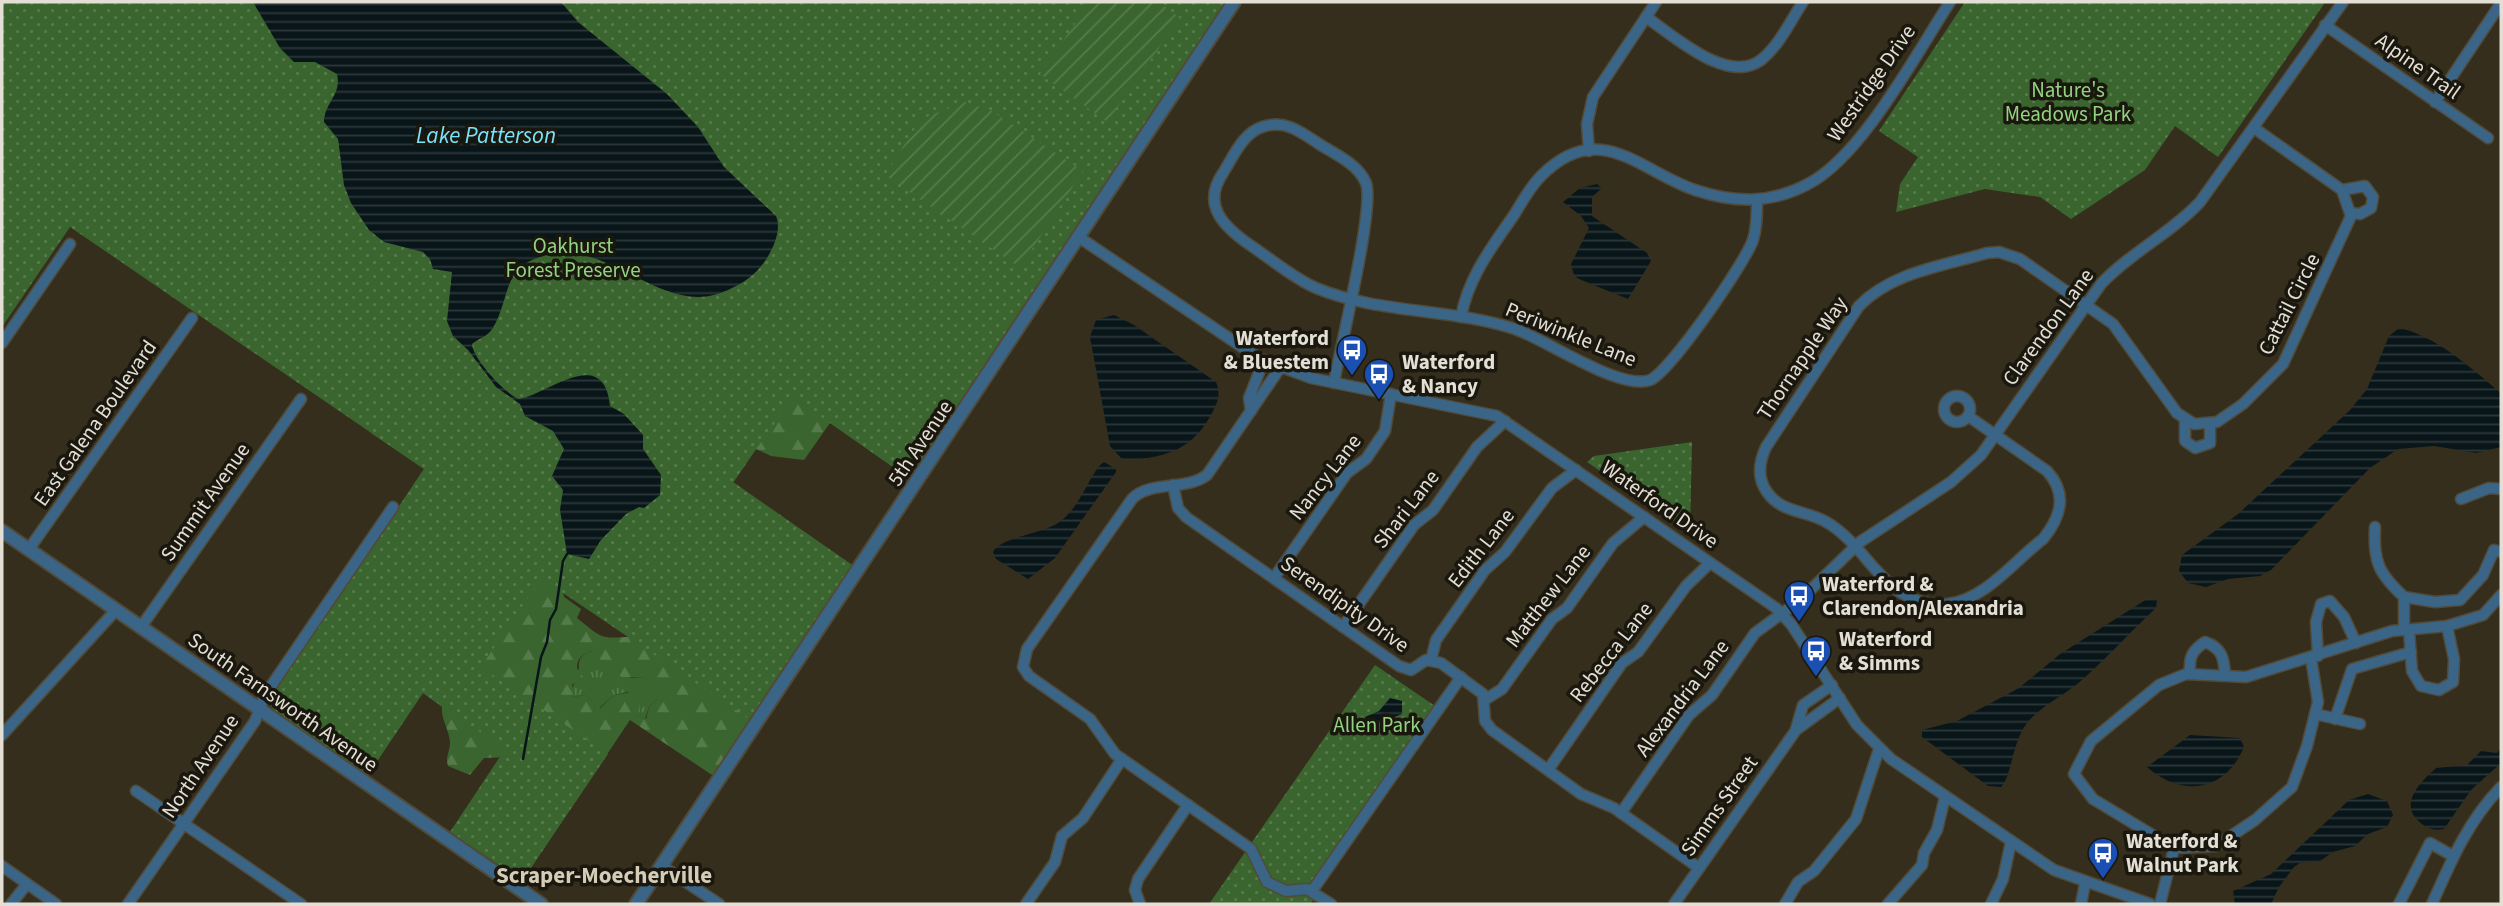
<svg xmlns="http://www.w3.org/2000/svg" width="2503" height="906" viewBox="0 0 2503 906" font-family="'Source Sans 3',sans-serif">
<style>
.grass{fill:url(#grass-tufts)}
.forest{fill:url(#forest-firs);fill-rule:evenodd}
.park{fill:url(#park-dots)}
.garden{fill:url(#garden-furrows)}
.water{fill:url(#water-rules)}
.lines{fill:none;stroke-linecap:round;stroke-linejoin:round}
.stream{stroke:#091619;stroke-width:2.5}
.minor-casing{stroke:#514a39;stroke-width:13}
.tertiary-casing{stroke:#514a39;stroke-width:16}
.minor{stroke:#3a6587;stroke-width:10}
.tertiary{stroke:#3a6587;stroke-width:12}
.labels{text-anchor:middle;stroke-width:7;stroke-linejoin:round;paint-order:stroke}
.street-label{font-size:21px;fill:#e3dfd4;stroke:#1a170f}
.park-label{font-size:21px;fill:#92d380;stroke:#1a170f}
.poi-label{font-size:21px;font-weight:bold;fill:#e3dfd4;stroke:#1a170f;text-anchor:start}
.water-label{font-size:23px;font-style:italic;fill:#77e4f9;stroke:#1a170f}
.neighbourhood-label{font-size:23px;font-weight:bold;fill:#d5ccb6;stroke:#1a170f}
</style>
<defs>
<pattern id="grass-tufts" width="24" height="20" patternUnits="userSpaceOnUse" patternTransform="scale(1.75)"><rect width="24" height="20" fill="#3a652e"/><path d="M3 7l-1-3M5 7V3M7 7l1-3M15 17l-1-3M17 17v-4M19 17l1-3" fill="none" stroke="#567b4b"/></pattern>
<pattern id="forest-firs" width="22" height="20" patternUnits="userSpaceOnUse" patternTransform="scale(1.75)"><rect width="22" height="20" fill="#3a652e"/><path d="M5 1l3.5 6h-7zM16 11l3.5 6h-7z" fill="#567b4b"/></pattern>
<pattern id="park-dots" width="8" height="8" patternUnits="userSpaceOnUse" patternTransform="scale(1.75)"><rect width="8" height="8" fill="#3a652e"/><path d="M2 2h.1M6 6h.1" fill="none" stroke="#567b4b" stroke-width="1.8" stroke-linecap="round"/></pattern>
<pattern id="garden-furrows" width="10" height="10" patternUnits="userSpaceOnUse" patternTransform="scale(1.75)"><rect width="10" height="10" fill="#3a652e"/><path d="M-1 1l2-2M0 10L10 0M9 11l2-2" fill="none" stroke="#567b4b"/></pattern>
<pattern id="water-rules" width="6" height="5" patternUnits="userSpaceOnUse" patternTransform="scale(1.75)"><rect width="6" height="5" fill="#091619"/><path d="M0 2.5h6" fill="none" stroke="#2d373a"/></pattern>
</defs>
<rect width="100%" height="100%" fill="#352e1c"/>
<path class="grass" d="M591,651l40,27h14l12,21 -8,8 -4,12 -7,-4 -10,-23 -14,3 -15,13 -14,-13 -12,2 -2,-5c0,-4 3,-7 5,-11 7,-12 -4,-23 15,-30z"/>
<path class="forest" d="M712,336l201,145 -83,-58 -26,37 -33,-4 -15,-7 -23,34 122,84 -140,210 -85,-57 -108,161 -12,-124 -26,1 -14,17 -22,-9c-3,-9 2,-14 2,-24 -1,-13 -9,-22 -8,-35l-19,-14 -149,17 -6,-8 156,-233 -53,-36 1,-11 190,164 2,11 17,12 -4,9c27,22 24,21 59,18zM591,651l24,23 7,3 23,1 7,19 5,2 -8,8 -3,12 -8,-4 2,-14 -7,-9 -19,3 -14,13 -15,-13 -12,2 -1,-12 11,-8 -6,-9c0,-9 5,-14 14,-17z"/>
<g class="park">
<polygon points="2,2 1227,2 913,481 793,397 733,482 855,567 752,721 541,578 481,667 608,754 522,881 450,832 505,749 423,693 368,775 274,710 268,702 424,469 70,227 2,327"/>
<polygon points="1965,2 2321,2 2324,4 2218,157 2175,126 2145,170 2071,219 2040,197 1985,189 1896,212 1900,184 1918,157 1879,131"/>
<polygon points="1692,442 1690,533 1587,462 1594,456"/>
<polygon points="1375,665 1435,706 1305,892 1314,899 1310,904 1209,904"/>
</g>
<g class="garden">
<polygon points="1090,2 1159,2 1180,18 1107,122 1040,74"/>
<polygon points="965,102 992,111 1083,171 1020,268 885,175 921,119"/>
</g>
<g class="water">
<path d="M253,2h308l17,20 89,72 31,33 26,40 52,49c6,14 -3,33 -11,45 -8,12 -20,21 -33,27 -69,37 -121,-55 -192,-31 -38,12 -30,42 -47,71 -6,9 -14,10 -21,16 1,15 33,50 47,55 26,-3 85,-56 91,7l14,8 19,21v14l18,26 -1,20 -16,13 -5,-1 -13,7 -25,26 -12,19 -22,-5 -7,-44 3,-20 -11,-14 12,-27 -11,-18 -28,-15 -5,-12 -24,-17 -28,-37 -15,-14 -6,-15 5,-49 -19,-3 -3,-10 -7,-7 -39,-10 -15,-12 -18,-27 -7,-18 -6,-46 -14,-17c0,-19 18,-27 13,-48l-22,-12h-21l-14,-14z"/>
<polygon points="1597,184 1602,188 1592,197 1592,216 1647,253 1651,261 1628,299 1579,279 1574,275 1571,264 1589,228 1581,216 1563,202 1580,188"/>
<path d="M1114,315l20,10 82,57c5,12 2,20 -4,31 -19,36 -44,44 -83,47l-8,-2 -11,-12 -20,-109 6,-17z"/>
<path d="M2399,328c38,8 73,41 102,65v54l-25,6 -42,-7 -36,3 -28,19 -99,102 -11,6 -32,3 -22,8 -18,-4 -9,-12 3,-16 56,-41 112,-104 17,-21 22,-53z"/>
<path d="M1104,462l12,7v3l-61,86 -27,21 -32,-20 -3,-7c8,-15 48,-18 65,-29 24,-16 32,-52 46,-61z"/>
<path d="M2147,599l10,1 -1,8c-25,23 -48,49 -74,72 -18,16 -39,24 -55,43 -15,19 -15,53 -26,64l-13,-1 -66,-49v-7l35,-9 62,-33 41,-34z"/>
<polygon points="1390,698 1402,701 1402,714 1367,728 1365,717 1379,711"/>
<path d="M2190,735l50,3 4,9c-19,45 -62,51 -97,20z"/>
<path d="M2501,748v15l-30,27 -27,39c-9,2 -15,0 -22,-5 -25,-18 -3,-41 14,-56l31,-3 14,-14 16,2z"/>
<polygon points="2368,794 2387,801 2393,815 2387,827 2368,834 2355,846 2333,852 2320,861 2300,863 2294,867 2279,887 2271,904 2235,904 2233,891 2271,874 2349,800"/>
</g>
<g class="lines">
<polyline class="stream" points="523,759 541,657 547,642 550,620 556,609 563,561 567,554"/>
<g class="minor-casing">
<g id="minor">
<path d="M1646,17c28,19 81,68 115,43 18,-14 30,-40 42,-58"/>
<polyline points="2325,25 2488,138"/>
<polyline points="2435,102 2501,3"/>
<polyline points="1589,151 1587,124 1593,97 1656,2"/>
<polyline points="2342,190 2365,186 2373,197 2371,208 2360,214 2351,213"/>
<polyline points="1080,238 1260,359 1311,378 1497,416 1776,608 1791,624 1857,725 1891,759 2054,870 2150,904"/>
<path d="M1461,317c7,-39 30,-69 53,-102 8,-13 16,-28 27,-39 58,-59 100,-4 154,14 39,13 76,14 113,-6 54,-28 108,-130 142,-182"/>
<polyline points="2,343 70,244"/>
<path d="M1280,368l-73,107c-21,16 -57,5 -75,24l-105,150 -4,18 6,9 61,43 25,35 136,95 16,33 19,9 21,-2 24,15"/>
<path d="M1334,383c6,-35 41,-176 32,-200 -8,-19 -31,-29 -47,-39 -18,-12 -34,-25 -57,-17 -19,6 -29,30 -39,46 -22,32 1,54 27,72 21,14 43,33 66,43 63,26 135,20 199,41 32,11 105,62 135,51 20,-8 95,-117 103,-140 4,-13 4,-26 4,-39"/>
<circle cx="1957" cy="409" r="13"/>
<polyline points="1251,411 1249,398 1264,360"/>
<path d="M1968,416l79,55c21,23 14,46 -4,68 -29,22 -58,61 -96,65 -61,5 -76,-55 -119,-81 -20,-13 -46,-9 -61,-31 -10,-14 -8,-30 -1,-45l93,-141c33,-34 84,-40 128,-53l12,-1 21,7 93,65 64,89 17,11 23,-2 26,-18 40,-40 68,-148 -9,-26 -88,-62"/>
<polyline points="2185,419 2185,441 2195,448 2210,443 2210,424"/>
<polyline points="1173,485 1178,508 1186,517 1399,666 1411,670 1426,660 1441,663 1483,694 1485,721 1492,730 1581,794 1614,808 1699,868"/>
<polyline points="2461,499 2489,488 2501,489"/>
<path d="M2375,527c-2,35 4,47 29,70v33"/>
<polyline points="29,549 192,318"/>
<polyline points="1274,578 1347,473 1366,459 1385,431 1391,394"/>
<polyline points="2404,597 2435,602 2460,600 2483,575 2494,550 2501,552"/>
<polyline points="141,627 301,399"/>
<polyline points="1343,627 1414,525 1433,510 1477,447 1505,421"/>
<polyline points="2409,630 2412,671 2421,686 2439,690 2453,682 2454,659 2447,626"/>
<polyline points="2318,656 2316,622 2321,604 2330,601 2344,617 2356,643"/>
<polyline points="2311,658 2318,702 2307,746 2292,787 2255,820 2216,846 2174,848 2093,799 2074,774 2091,741 2159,685 2186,674 2246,677 2392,631 2447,626 2483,615 2501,595"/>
<polyline points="1431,660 1436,640 1485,570 1505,552 1552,488 1576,470"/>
<path d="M2190,674c-1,-16 1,-23 15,-32 17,6 19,16 20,33"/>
<polyline points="1486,699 1502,689 1552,619 1567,608 1613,543 1644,517"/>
<polyline points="2315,714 2360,724"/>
<polyline points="2335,719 2352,669 2411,652"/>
<polyline points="1796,729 1803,705 1832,685"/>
<polyline points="2,735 116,610"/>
<polyline points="1548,770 1622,663 1638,652 1686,586 1710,563"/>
<polyline points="136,791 301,904"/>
<path d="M1621,813l68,-98 23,-20 43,-62 44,-32 61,-59 91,-60 30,-27 120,-171c30,-32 69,-50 99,-82l143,-200"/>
<polyline points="2,866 56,904"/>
<polyline points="662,866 719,904"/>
<polyline points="1312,891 1461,677"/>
<polyline points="11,904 27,884"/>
<polyline points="128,904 255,721 265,695 393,507"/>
<polyline points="1026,904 1055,862 1062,836 1083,818 1122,759"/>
<polyline points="1140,904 1135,890 1138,879 1188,805"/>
<polyline points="1674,904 1796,730 1840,698"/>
<polyline points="1785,904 1798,882 1814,871 1856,819 1879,749"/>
<polyline points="1888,904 1922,865 1924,853 1937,830 1945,797"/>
<polyline points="1991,904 2003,879 2011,842"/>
<polyline points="2081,904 2085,884"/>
<polyline points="2160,904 2174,848"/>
<polyline points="2399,904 2430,843 2453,856"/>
<path d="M2432,904c19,-43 36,-83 69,-117"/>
</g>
</g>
<g class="tertiary-casing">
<g id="tertiary">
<polyline points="2,531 541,904"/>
<polyline points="636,904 1234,2"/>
</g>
</g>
<use href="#minor" class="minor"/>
<use href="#tertiary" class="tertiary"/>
</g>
<defs>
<g id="bus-pin" transform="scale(1.575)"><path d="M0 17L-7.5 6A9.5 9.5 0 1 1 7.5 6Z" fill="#1a4fb4" stroke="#1a170f"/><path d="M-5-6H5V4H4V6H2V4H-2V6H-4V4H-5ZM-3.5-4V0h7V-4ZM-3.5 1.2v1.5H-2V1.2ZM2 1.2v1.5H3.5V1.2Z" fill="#fff"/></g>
</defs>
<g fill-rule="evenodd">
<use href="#bus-pin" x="1352" y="350"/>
<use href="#bus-pin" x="1379" y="374"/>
<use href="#bus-pin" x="1799" y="596"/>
<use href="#bus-pin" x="1816" y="651"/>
<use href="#bus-pin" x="2103" y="853"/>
</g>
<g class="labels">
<g class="street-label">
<text transform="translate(2418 66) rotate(35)" y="7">Alpine Trail</text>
<text transform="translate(1871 83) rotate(-55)" y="7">Westridge Drive</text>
<text transform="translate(2289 304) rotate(-63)" y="7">Cattail Circle</text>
<text transform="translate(2048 327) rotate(-54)" y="7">Clarendon Lane</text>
<text transform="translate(1571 334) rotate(22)" y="7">Periwinkle Lane</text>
<text transform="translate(1802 358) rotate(-56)" y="7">Thornapple Way</text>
<text transform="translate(95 423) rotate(-55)" y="7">East Galena Boulevard</text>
<text transform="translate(920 443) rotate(-56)" y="7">5th Avenue</text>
<text transform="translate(1325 477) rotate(-52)" y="7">Nancy Lane</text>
<text transform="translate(205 502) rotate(-55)" y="7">Summit Avenue</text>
<text transform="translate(1660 504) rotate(35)" y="7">Waterford Drive</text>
<text transform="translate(1406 509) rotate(-52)" y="7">Shari Lane</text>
<text transform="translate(1481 548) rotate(-52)" y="7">Edith Lane</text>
<text transform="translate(1548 596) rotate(-52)" y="7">Matthew Lane</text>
<text transform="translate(1345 604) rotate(35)" y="7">Serendipity Drive</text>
<text transform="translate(1611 652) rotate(-52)" y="7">Rebecca Lane</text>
<text transform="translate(1682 698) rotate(-53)" y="7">Alexandria Lane</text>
<text transform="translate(283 702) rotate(35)" y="7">South Farnsworth Avenue</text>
<text transform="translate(200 766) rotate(-56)" y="7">North Avenue</text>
<text transform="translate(1719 806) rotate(-55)" y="7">Simms Street</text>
</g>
<g class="park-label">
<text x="2068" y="97">Nature's<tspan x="2068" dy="24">Meadows Park</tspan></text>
<text x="573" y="253">Oakhurst<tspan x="573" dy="24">Forest Preserve</tspan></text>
<text x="1377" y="732">Allen Park</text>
</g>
<g class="poi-label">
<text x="1329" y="345" text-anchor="end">Waterford<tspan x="1329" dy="24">&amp; Bluestem</tspan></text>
<text x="1402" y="369">Waterford<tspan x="1402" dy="24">&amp; Nancy</tspan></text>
<text x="1822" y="591">Waterford &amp;<tspan x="1822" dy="24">Clarendon/Alexandria</tspan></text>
<text x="1839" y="646">Waterford<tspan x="1839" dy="24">&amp; Simms</tspan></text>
<text x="2126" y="848">Waterford &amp;<tspan x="2126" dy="24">Walnut Park</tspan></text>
</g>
<g class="water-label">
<text x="486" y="143">Lake Patterson</text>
</g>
<g class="neighbourhood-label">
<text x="604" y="883">Scraper-Moecherville</text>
</g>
</g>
<rect width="2503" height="906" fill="none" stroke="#e3dfd4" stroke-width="7"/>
</svg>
